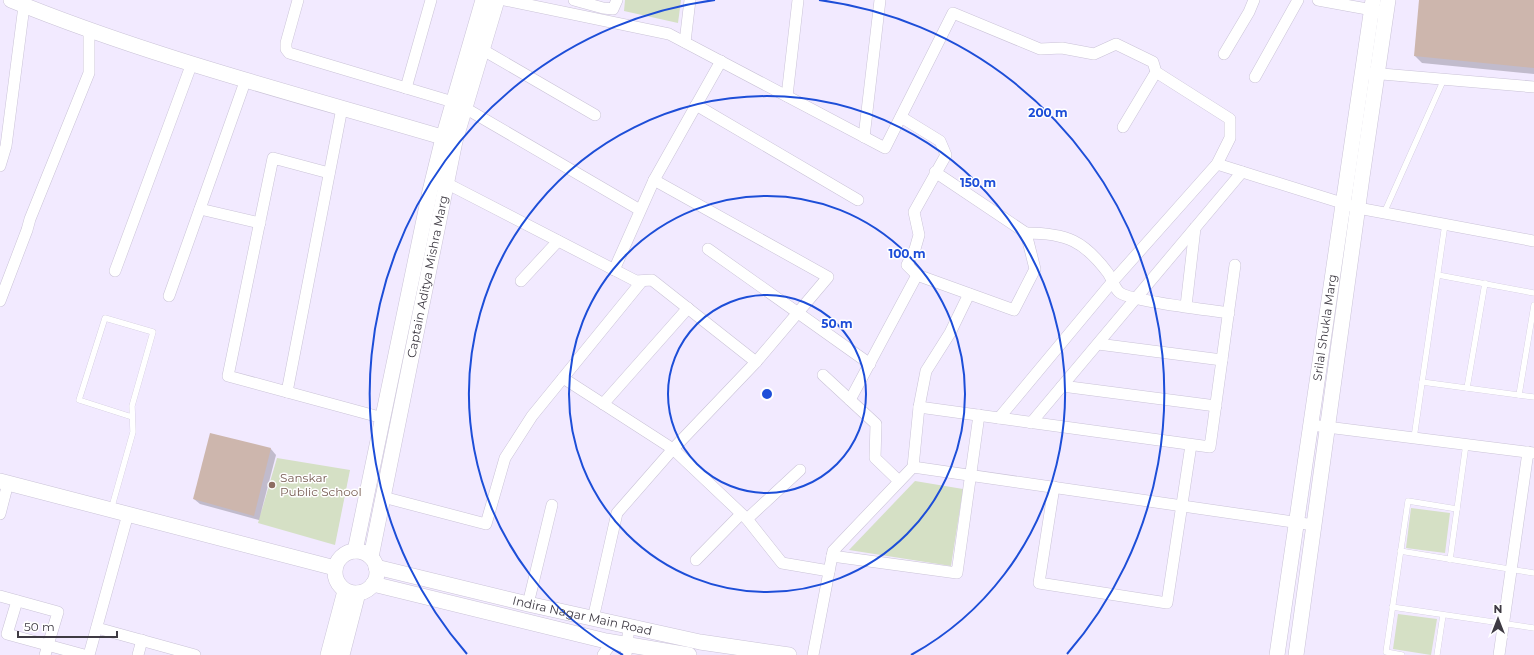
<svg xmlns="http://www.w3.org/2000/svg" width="1534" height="655" viewBox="0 0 1534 655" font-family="Montserrat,sans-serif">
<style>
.green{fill:#d5e0c5}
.shadow{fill:#0003}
.building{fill:#cdb6ad}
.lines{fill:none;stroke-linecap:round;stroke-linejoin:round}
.lane-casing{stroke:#cac3d7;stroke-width:6}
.street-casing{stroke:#cac3d7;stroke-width:12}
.secondary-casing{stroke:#cac3d7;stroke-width:16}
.lane{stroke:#fff;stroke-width:5.5}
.street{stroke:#fff;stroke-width:11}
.secondary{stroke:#fff;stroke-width:15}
.ring{fill:none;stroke:#1d4ed8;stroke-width:2}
.education-dot{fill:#8d6e63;stroke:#fff;stroke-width:1.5}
.labels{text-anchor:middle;stroke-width:3;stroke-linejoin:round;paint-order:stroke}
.street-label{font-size:12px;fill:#3e3a43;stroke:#fff}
.education-label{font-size:12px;fill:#785e54;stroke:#fff;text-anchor:start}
.centre{fill:#1d4ed8;stroke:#fff;stroke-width:2}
.ring-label{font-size:12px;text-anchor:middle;font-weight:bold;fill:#1d4ed8;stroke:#fff;stroke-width:3;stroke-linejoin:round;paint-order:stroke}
</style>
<rect width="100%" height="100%" fill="#f2eaff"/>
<g class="green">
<polygon points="625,0 681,0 678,23 624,11"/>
<polygon points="277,458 350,470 335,545 258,523"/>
<polygon points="915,481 963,489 951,566 849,550"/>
<polygon points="1411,508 1450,513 1445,553 1406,548"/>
<polygon points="1398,614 1437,619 1431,655 1393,649"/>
</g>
<g class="shadow">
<polygon points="1420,0 1534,0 1534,74 1422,63 1415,56"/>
<polygon points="211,434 271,449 276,455 259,520 200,504 194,499"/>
</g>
<g class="building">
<polygon points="1419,0 1534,0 1534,68 1414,56"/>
<polygon points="210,433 271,448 254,516 193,499"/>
</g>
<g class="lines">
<g class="lane-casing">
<g id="lane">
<polyline points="1384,213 1444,79"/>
<polyline points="1438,275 1534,293"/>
<polyline points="1422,382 1534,397"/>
<polyline points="1467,388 1485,283"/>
<polyline points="1519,395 1534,305"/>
<polyline points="1414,438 1445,224"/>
<polyline points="111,510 133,432 132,406 153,332 105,318 79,400 132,417"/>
<polyline points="1400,551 1534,573"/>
<polyline points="1450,560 1466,444"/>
<polyline points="1392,607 1534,628"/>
<polyline points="1402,655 1386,652 1408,501 1457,509"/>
<polyline points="1437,655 1443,615"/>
</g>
</g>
<g class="street-casing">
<g id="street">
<polyline points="298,0 286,43 286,49 289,53 453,102"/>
<polyline points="505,0 669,34 885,148 953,13 1040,49 1062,48 1094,54 1116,44 1153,62 1156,72 1230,119 1230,138 1217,164 1113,281 999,418"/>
<polyline points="574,0 603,8 613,9 617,0"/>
<polyline points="1318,0 1378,11"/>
<polyline points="685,42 690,0"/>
<polyline points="483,50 595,115"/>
<polyline points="1224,54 1249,12 1254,0"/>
<polyline points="1370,73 1534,87"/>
<polyline points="1255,77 1298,0"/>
<polyline points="406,88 431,0"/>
<polyline points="787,96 798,0"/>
<polyline points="696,105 858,200"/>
<polyline points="465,108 640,210"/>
<polyline points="901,117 940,141 946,155 914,212 919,235 915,249 907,265 917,275 1014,310 1035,269 1026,233 935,172"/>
<polyline points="1123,127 1156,72"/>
<polyline points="864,137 880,0"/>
<polyline points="1217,164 1358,208 1534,241"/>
<polyline points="0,166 6,146 24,6"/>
<polyline points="329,173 273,158 228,376 383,418"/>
<polyline points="446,183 636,281 652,280 756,362"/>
<polyline points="200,209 260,223"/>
<path d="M1026,233c41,0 58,8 82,40 4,6 6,14 11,19 9,9 92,18 110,21"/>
<polyline points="708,249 870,364"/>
<polyline points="614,270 654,180 721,61"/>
<polyline points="115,271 192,63"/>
<polyline points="521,281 558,241"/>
<polyline points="169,296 246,79"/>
<polyline points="0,301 27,230 30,219 89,73 89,29"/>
<polyline points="1186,306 1195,228"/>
<polyline points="1098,344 1222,360"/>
<polyline points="823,375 876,424 875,458 899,481"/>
<polyline points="563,378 673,449 747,519 782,563 829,571"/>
<polyline points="1062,386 1216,406"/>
<polyline points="287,392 342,108"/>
<polyline points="850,400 917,275"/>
<polyline points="603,404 688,308"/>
<polyline points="919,407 1210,447 1235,265"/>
<polyline points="1031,423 1242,172"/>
<polyline points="1311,425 1534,453"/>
<polyline points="913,467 919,407 926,371 950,333 969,294"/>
<polyline points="1054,487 1039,583 1167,603 1191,445"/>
<polyline points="383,497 486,524 505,458 532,416 642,281"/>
<polyline points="0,514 8,483"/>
<polyline points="747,519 800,470"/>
<polyline points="832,556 957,573 979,415"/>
<polyline points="696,560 741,514"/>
<polyline points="0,596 58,612 45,655"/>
<polyline points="17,601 7,634 84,655"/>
<polyline points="528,604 552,505"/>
<polyline points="593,619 617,513 673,449 756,362 828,277 654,180"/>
<polyline points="97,628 195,655"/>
<polyline points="89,655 128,514"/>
<polyline points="138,655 142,640"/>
<polyline points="603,655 612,642"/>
<polyline points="626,655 629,626"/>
<polyline points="813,655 833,551 913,467 1314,525"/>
<polyline points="1499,655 1528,452"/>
</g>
</g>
<g class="secondary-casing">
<g id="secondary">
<path d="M11,0c142,58 293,96 441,140"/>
<polyline points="0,481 335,568"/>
<circle cx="356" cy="572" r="21"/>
<polyline points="355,551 430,191 443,138 483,0"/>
<path id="s1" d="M371,557l84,-416 42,-141"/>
<path id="s2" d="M376,567l152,37 172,38 89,13"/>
<polyline points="373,584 606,641 689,655"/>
<polyline points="328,655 345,591"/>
<polyline points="342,655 358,593"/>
<path id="s3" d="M1277,655l96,-655"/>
<polyline points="1296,655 1362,177 1388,0"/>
</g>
</g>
<use href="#lane" class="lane"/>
<use href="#street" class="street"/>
<use href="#secondary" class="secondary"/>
</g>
<g class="ring">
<circle cx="767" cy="394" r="99"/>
<circle cx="767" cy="394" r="198"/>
<path d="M623 655A298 298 0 1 1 911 655"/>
<path d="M467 654A397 397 0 0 1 715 0M819 0A397 397 0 0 1 1067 654"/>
</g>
<circle class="education-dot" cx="272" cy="485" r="4"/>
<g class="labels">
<g class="street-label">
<text dy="4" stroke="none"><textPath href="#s1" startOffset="286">Captain Aditya Mishra Marg</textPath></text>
<text dy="4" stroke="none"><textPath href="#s3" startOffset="331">Srilal Shukla Marg</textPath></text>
<text dy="4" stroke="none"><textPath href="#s2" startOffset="212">Indira Nagar Main Road</textPath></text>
</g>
<g class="education-label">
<text x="280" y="482">Sanskar<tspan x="280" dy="14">Public School</tspan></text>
</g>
</g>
<circle cx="767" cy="394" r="6" class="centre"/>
<g class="ring-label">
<text x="1048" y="117">200 m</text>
<text x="978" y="187">150 m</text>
<text x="907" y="258">100 m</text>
<text x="837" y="328">50 m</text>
</g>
<g transform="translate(1498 619)" stroke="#ffffff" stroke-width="3" paint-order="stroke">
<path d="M0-3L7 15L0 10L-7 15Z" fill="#3e3a43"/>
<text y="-6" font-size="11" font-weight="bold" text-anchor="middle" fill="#3e3a43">N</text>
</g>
<path d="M18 631v6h99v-6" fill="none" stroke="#3e3a43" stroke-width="2"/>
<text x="24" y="631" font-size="12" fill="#3e3a43" stroke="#ffffff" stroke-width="3" paint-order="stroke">50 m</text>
</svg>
